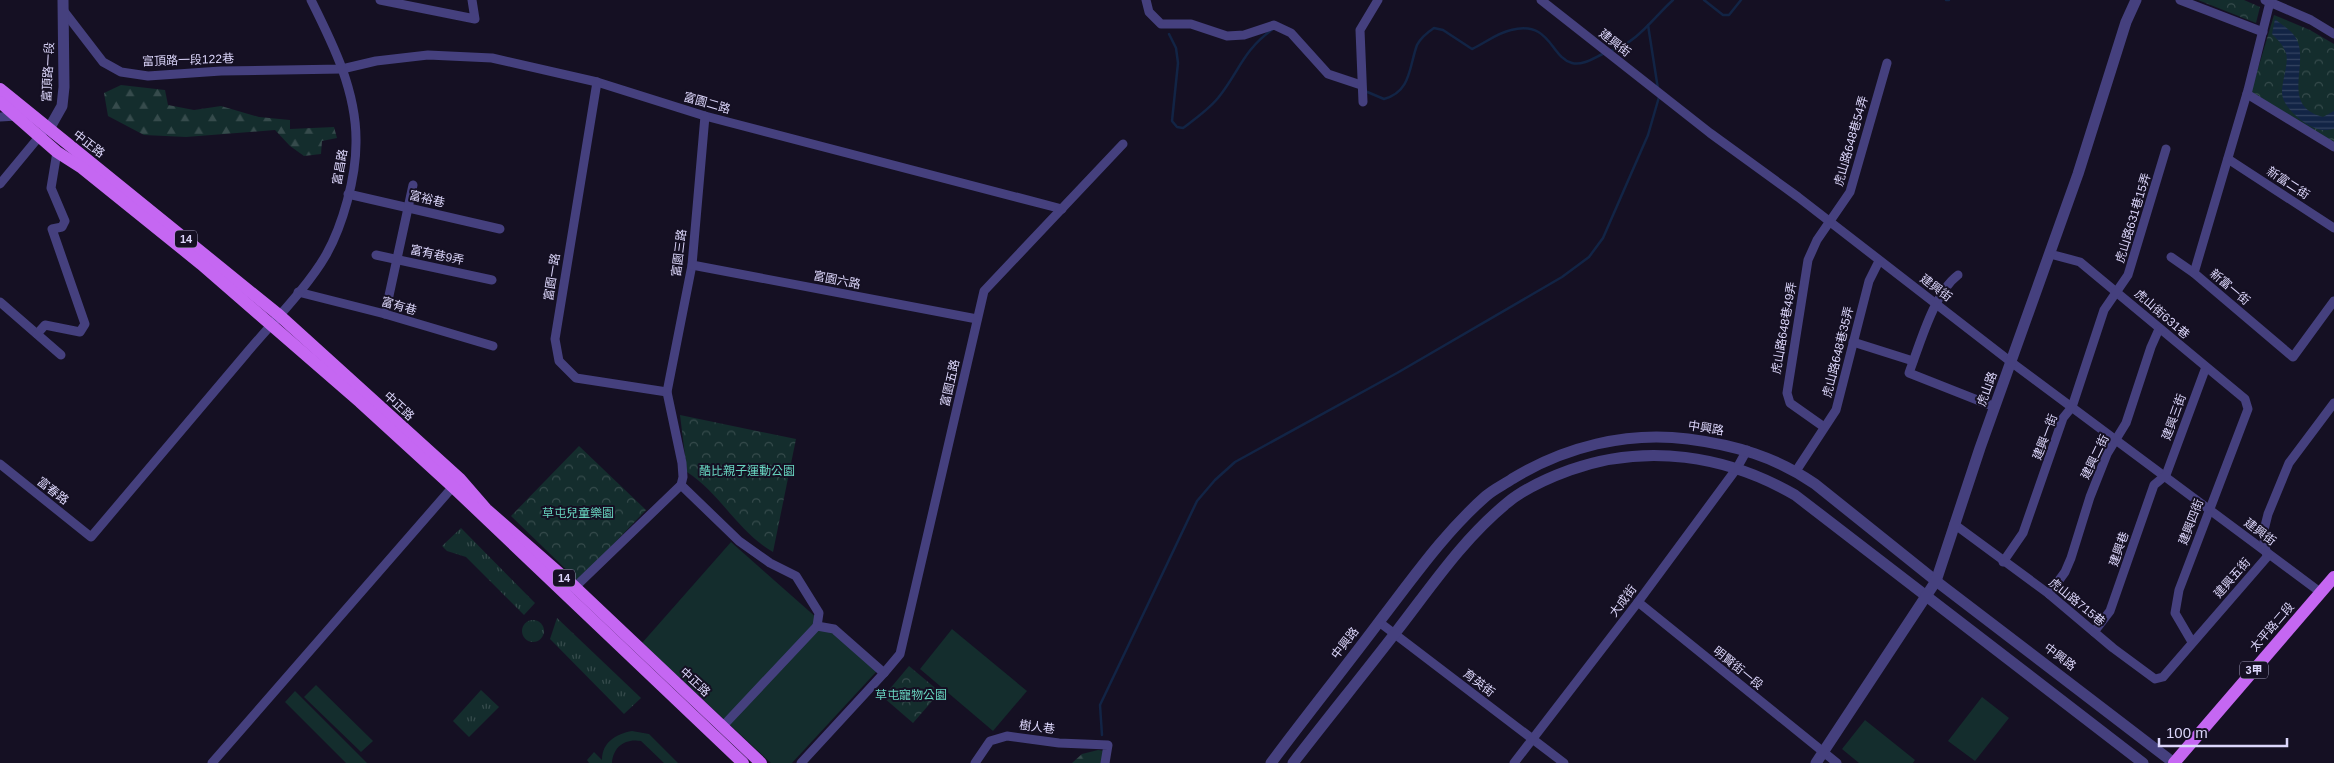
<svg xmlns="http://www.w3.org/2000/svg" width="2334" height="763" viewBox="0 0 2334 763" font-family="Helvetica,'Noto Sans TC',sans-serif">
<style>
.grass{fill:url(#grass-tufts)}
.forest{fill:url(#forest-firs)}
.park{fill:url(#park-crowns)}
.garden{fill:#142d2d}
.water{fill:url(#water-rules)}
.lines{fill:none;stroke-linecap:round;stroke-linejoin:round}
.stream{stroke:#122445;stroke-width:2.5}
.minor{stroke:#45407e;stroke-width:9}
.tertiary{stroke:#45407e;stroke-width:11}
.primary{stroke:#c567f2;stroke-width:12}
.labels{text-anchor:middle;stroke-width:4;stroke-linejoin:round;paint-order:stroke}
.shield{fill:#151023;stroke:#a09bba;stroke-width:1}
.shield-label{font-size:11px;font-weight:bold;fill:#dcd6fb}
.street-label{font-size:12px;fill:#dcd6fb;stroke:#151023}
.park-label{font-size:12px;fill:#68d5c0;stroke:#151023}
</style>
<defs>
<pattern id="grass-tufts" width="24" height="20" patternUnits="userSpaceOnUse" patternTransform="scale(1.25)"><rect width="24" height="20" fill="#142d2d"/><path d="M3 7l-1-3M5 7V3M7 7l1-3M15 17l-1-3M17 17v-4M19 17l1-3" fill="none" stroke="#364b4c"/></pattern>
<pattern id="forest-firs" width="22" height="20" patternUnits="userSpaceOnUse" patternTransform="scale(1.25)"><rect width="22" height="20" fill="#142d2d"/><path d="M5 1l3.5 6h-7zM16 11l3.5 6h-7z" fill="#364b4c"/></pattern>
<pattern id="park-crowns" width="20" height="18" patternUnits="userSpaceOnUse" patternTransform="scale(1.25)"><rect width="20" height="18" fill="#142d2d"/><path d="M2 6a3 3 0 1 1 6 0M12 15a3 3 0 1 1 6 0" fill="none" stroke="#364b4c"/></pattern>
<pattern id="water-rules" width="6" height="5" patternUnits="userSpaceOnUse" patternTransform="scale(1.25)"><rect width="6" height="5" fill="#122445"/><path d="M0 2.5h6" fill="none" stroke="#344361"/></pattern>
</defs>
<rect width="100%" height="100%" fill="#151023"/>
<g class="grass">
<polygon points="461,528 535,603 524,615 466,557 447,551 442,546"/>
<polygon points="557,618 641,698 624,714 550,639"/>
<circle cx="533" cy="631" r="11"/>
<polygon points="481,690 499,707 469,737 453,721"/>
</g>
<g class="forest">
<polygon points="121,85 165,90 168,105 194,110 221,106 259,117 290,120 290,129 334,127 337,138 322,141 321,154 304,156 290,146 275,130 186,137 144,135 108,116 104,93"/>
<polygon points="1098,750 1105,751 1108,763 1072,763 1082,754"/>
</g>
<g class="park">
<polygon points="2198,0 2244,0 2260,7 2256,23"/>
<polygon points="2274,15 2310,30 2334,44 2334,143 2251,92"/>
<path d="M680,415l116,24 -23,113c-35,-20 -53,-59 -86,-80z"/>
<polygon points="579,446 646,510 578,581 511,516"/>
<polygon points="909,666 940,692 913,723 883,697"/>
</g>
<g class="garden">
<polygon points="731,542 877,671 792,763 771,763 642,643"/>
<polygon points="952,629 1027,691 993,731 920,669"/>
<polygon points="316,685 373,741 361,752 304,697"/>
<polygon points="295,691 367,763 346,763 285,702"/>
<polygon points="1982,697 2009,718 1975,761 1948,741"/>
<polygon points="1865,720 1915,760 1913,763 1859,763 1842,749"/>
<path d="M632,731l17,3 29,29h-14l-23,-22c-16,-3 -28,6 -29,22h-23l-2,-3 7,-8 8,8c0,-18 14,-26 30,-29z"/>
</g>
<path class="water" d="M2275,19c7,6 18,12 22,21 12,26 -17,66 26,77l11,-6v18c-3,0 -8,2 -12,1 -14,-1 -41,-23 -40,-38 0,-12 7,-28 4,-39 -3,-8 -8,-13 -14,-19z"/>
<g class="lines">
<g class="stream">
<polyline points="1704,0 1723,15 1729,15 1741,0"/>
<polyline points="1946,0 1949,0"/>
<polyline points="1648,25 1658,89"/>
<path d="M1169,34l7,14 2,15 -6,58 5,6 6,1c12,-9 25,-18 35,-30 21,-26 25,-48 55,-69"/>
<path d="M1610,51c27,-8 43,-33 63,-51"/>
<path d="M1365,91l19,8c27,-7 25,-32 33,-54 3,-6 11,-13 17,-17l9,2 29,19c13,-6 25,-16 39,-19 40,-10 39,27 61,33 11,3 23,-6 33,-10"/>
<polyline points="1102,735 1100,705 1197,501 1215,480 1235,462 1397,373 1562,277 1589,257 1603,238 1648,135 1659,97"/>
</g>
<g class="minor">
<polyline points="380,0 475,19 472,0"/>
<polyline points="1146,0 1149,12 1161,24 1191,24 1227,36 1244,35 1274,25 1291,33 1328,74 1361,85"/>
<polyline points="1541,0 1710,133 1798,197 2011,362 2320,592"/>
<polyline points="2180,0 2263,32"/>
<polyline points="2265,0 2311,20 2334,34"/>
<polyline points="63,10 103,62 121,72 148,76 221,71 342,69 376,61 428,55 492,58 597,82 705,116 1062,209"/>
<polyline points="597,82 555,339 559,361 576,378 667,392"/>
<polyline points="2247,94 2334,147"/>
<polyline points="1363,102 1360,30 1378,0"/>
<polyline points="705,116 692,265 667,392 682,463 683,477 681,485 739,541 770,563 796,576 819,613 817,626"/>
<polyline points="0,117 17,116"/>
<polyline points="2228,159 2334,228"/>
<polyline points="0,184 43,132"/>
<polyline points="348,194 500,229"/>
<polyline points="2050,254 2080,262 2245,399 2248,409 2179,590 2175,613 2192,642"/>
<polyline points="376,255 492,280"/>
<polyline points="2171,257 2194,273 2293,357 2334,301"/>
<polyline points="692,265 977,319"/>
<polyline points="2194,273 2248,90 2270,2"/>
<path d="M1958,275c-24,18 -38,69 -49,98l86,34"/>
<polyline points="298,292 385,314 493,346"/>
<polyline points="0,302 61,355"/>
<polyline points="385,314 413,185"/>
<polyline points="37,334 45,325 80,332 85,324 52,229 62,227 65,221 51,188 57,152"/>
<polyline points="1853,342 1913,361"/>
<polyline points="1824,427 1790,403 1787,393 1808,260 1817,240 1850,192 1887,63"/>
<path d="M0,464l91,73c52,-61 103,-122 154,-182 25,-30 62,-67 81,-100 17,-30 30,-78 30,-112 1,-51 -23,-99 -45,-143"/>
<polyline points="1796,471 1836,410 1869,281 1879,261"/>
<polyline points="1954,524 2049,594 2113,648 2155,679 2163,677 2267,557 2263,534 2268,514 2289,463 2334,403"/>
<polyline points="2003,562 2023,533 2063,418 2072,407 2104,310 2128,275 2166,149"/>
<polyline points="572,590 681,485"/>
<polyline points="2049,594 2065,572 2071,558 2090,497 2107,454 2126,423 2151,347 2159,329"/>
<polyline points="1638,602 1837,763"/>
<polyline points="1379,622 1564,763"/>
<polyline points="2094,632 2110,611 2154,485 2166,475 2206,367"/>
<polyline points="884,673 900,654 984,291 1123,144"/>
<polyline points="723,726 817,626 834,629 884,673 801,763"/>
<polyline points="212,763 457,482"/>
<polyline points="975,763 990,741 1007,736 1059,743 1108,745 1105,763"/>
<polyline points="1514,763 1638,602 1737,468 1747,450"/>
</g>
<g class="tertiary">
<polyline points="49,129 62,106 64,87 63,0"/>
<path d="M1271,763c35,-47 72,-93 108,-141 34,-44 65,-89 107,-126 8,-7 17,-11 26,-17 52,-32 115,-48 176,-40 47,6 88,18 127,45l121,97 238,182"/>
<path d="M1293,763c34,-44 69,-87 103,-131 35,-45 66,-92 111,-129 18,-15 41,-25 63,-33 76,-27 156,-15 225,25l348,268"/>
<polyline points="1816,763 1936,581 1980,448 2078,174 2126,22 2136,0"/>
</g>
<g class="primary">
<polyline points="0,89 279,315 460,479 486,509 575,587 761,763"/>
<polyline points="0,102 57,152 82,168 201,264 360,402 453,487 743,763"/>
<polyline points="2174,763 2334,577"/>
</g>
</g>
<g class="labels">
<g class="shield">
<rect x="175" y="230.5" width="22" height="17" rx="4"/>
<rect x="553" y="569.5" width="22" height="17" rx="4"/>
<rect x="2240" y="661.5" width="28" height="17" rx="4"/>
</g>
<g class="shield-label">
<text x="186" y="243">14</text>
<text x="564" y="582">14</text>
<text x="2254" y="674">3甲</text>
</g>
<g class="street-label">
<text transform="translate(1615 43) rotate(38)" y="4">建興街</text>
<text transform="translate(188 60) rotate(-2)" y="4">富頂路一段122巷</text>
<text transform="translate(48 72) rotate(-87)" y="4">富頂路一段</text>
<text transform="translate(707 103) rotate(16)" y="4">富園二路</text>
<text transform="translate(1851 141) rotate(-74)" y="4">虎山路648巷54弄</text>
<text transform="translate(89 144) rotate(38)" y="4">中正路</text>
<text transform="translate(340 167) rotate(-80)" y="4">富昌路</text>
<text transform="translate(2288 183) rotate(33)" y="4">新富二街</text>
<text transform="translate(427 199) rotate(13)" y="4">富裕巷</text>
<text transform="translate(2133 218) rotate(-73)" y="4">虎山路631巷15弄</text>
<text transform="translate(679 253) rotate(-83)" y="4">富園三路</text>
<text transform="translate(437 255) rotate(12)" y="4">富有巷9弄</text>
<text transform="translate(552 277) rotate(-81)" y="4">富園一路</text>
<text transform="translate(837 280) rotate(11)" y="4">富園六路</text>
<text transform="translate(2230 287) rotate(40)" y="4">新富一街</text>
<text transform="translate(1936 288) rotate(37)" y="4">建興街</text>
<text transform="translate(399 306) rotate(16)" y="4">富有巷</text>
<text transform="translate(2162 314) rotate(41)" y="4">虎山街631巷</text>
<text transform="translate(1784 328) rotate(-80)" y="4">虎山路648巷49弄</text>
<text transform="translate(1838 352) rotate(-76)" y="4">虎山路648巷35弄</text>
<text transform="translate(950 383) rotate(-77)" y="4">富園五路</text>
<text transform="translate(1987 389) rotate(-70)" y="4">虎山路</text>
<text transform="translate(399 406) rotate(43)" y="4">中正路</text>
<text transform="translate(2174 417) rotate(-70)" y="4">建興三街</text>
<text transform="translate(1706 428) rotate(9)" y="4">中興路</text>
<text transform="translate(2045 437) rotate(-69)" y="4">建興一街</text>
<text transform="translate(2095 457) rotate(-64)" y="4">建興二街</text>
<text transform="translate(53 491) rotate(38)" y="4">富春路</text>
<text transform="translate(2191 522) rotate(-69)" y="4">建興四街</text>
<text transform="translate(2260 532) rotate(37)" y="4">建興街</text>
<text transform="translate(2119 549) rotate(-71)" y="4">建興巷</text>
<text transform="translate(2232 578) rotate(-49)" y="4">建興五街</text>
<text transform="translate(1623 601) rotate(-53)" y="4">大成街</text>
<text transform="translate(2077 602) rotate(39)" y="4">虎山路715巷</text>
<text transform="translate(2272 627) rotate(-49)" y="4">太平路二段</text>
<text transform="translate(1345 643) rotate(-52)" y="4">中興路</text>
<text transform="translate(2060 657) rotate(37)" y="4">中興路</text>
<text transform="translate(1738 668) rotate(39)" y="4">明賢街一段</text>
<text transform="translate(695 682) rotate(43)" y="4">中正路</text>
<text transform="translate(1479 683) rotate(38)" y="4">育英街</text>
<text transform="translate(1037 727) rotate(7)" y="4">樹人巷</text>
</g>
<g class="park-label">
<text x="747" y="475">酷比親子運動公園</text>
<text x="578" y="517">草屯兒童樂園</text>
<text x="911" y="699">草屯寵物公園</text>
</g>
</g>
<path d="M2159 738v8h128v-8" fill="none" stroke="#dcd6fb" stroke-width="2.5"/>
<text x="2166" y="738" font-size="15" fill="#dcd6fb" stroke="#151023" stroke-width="4" paint-order="stroke">100 m</text>
</svg>
